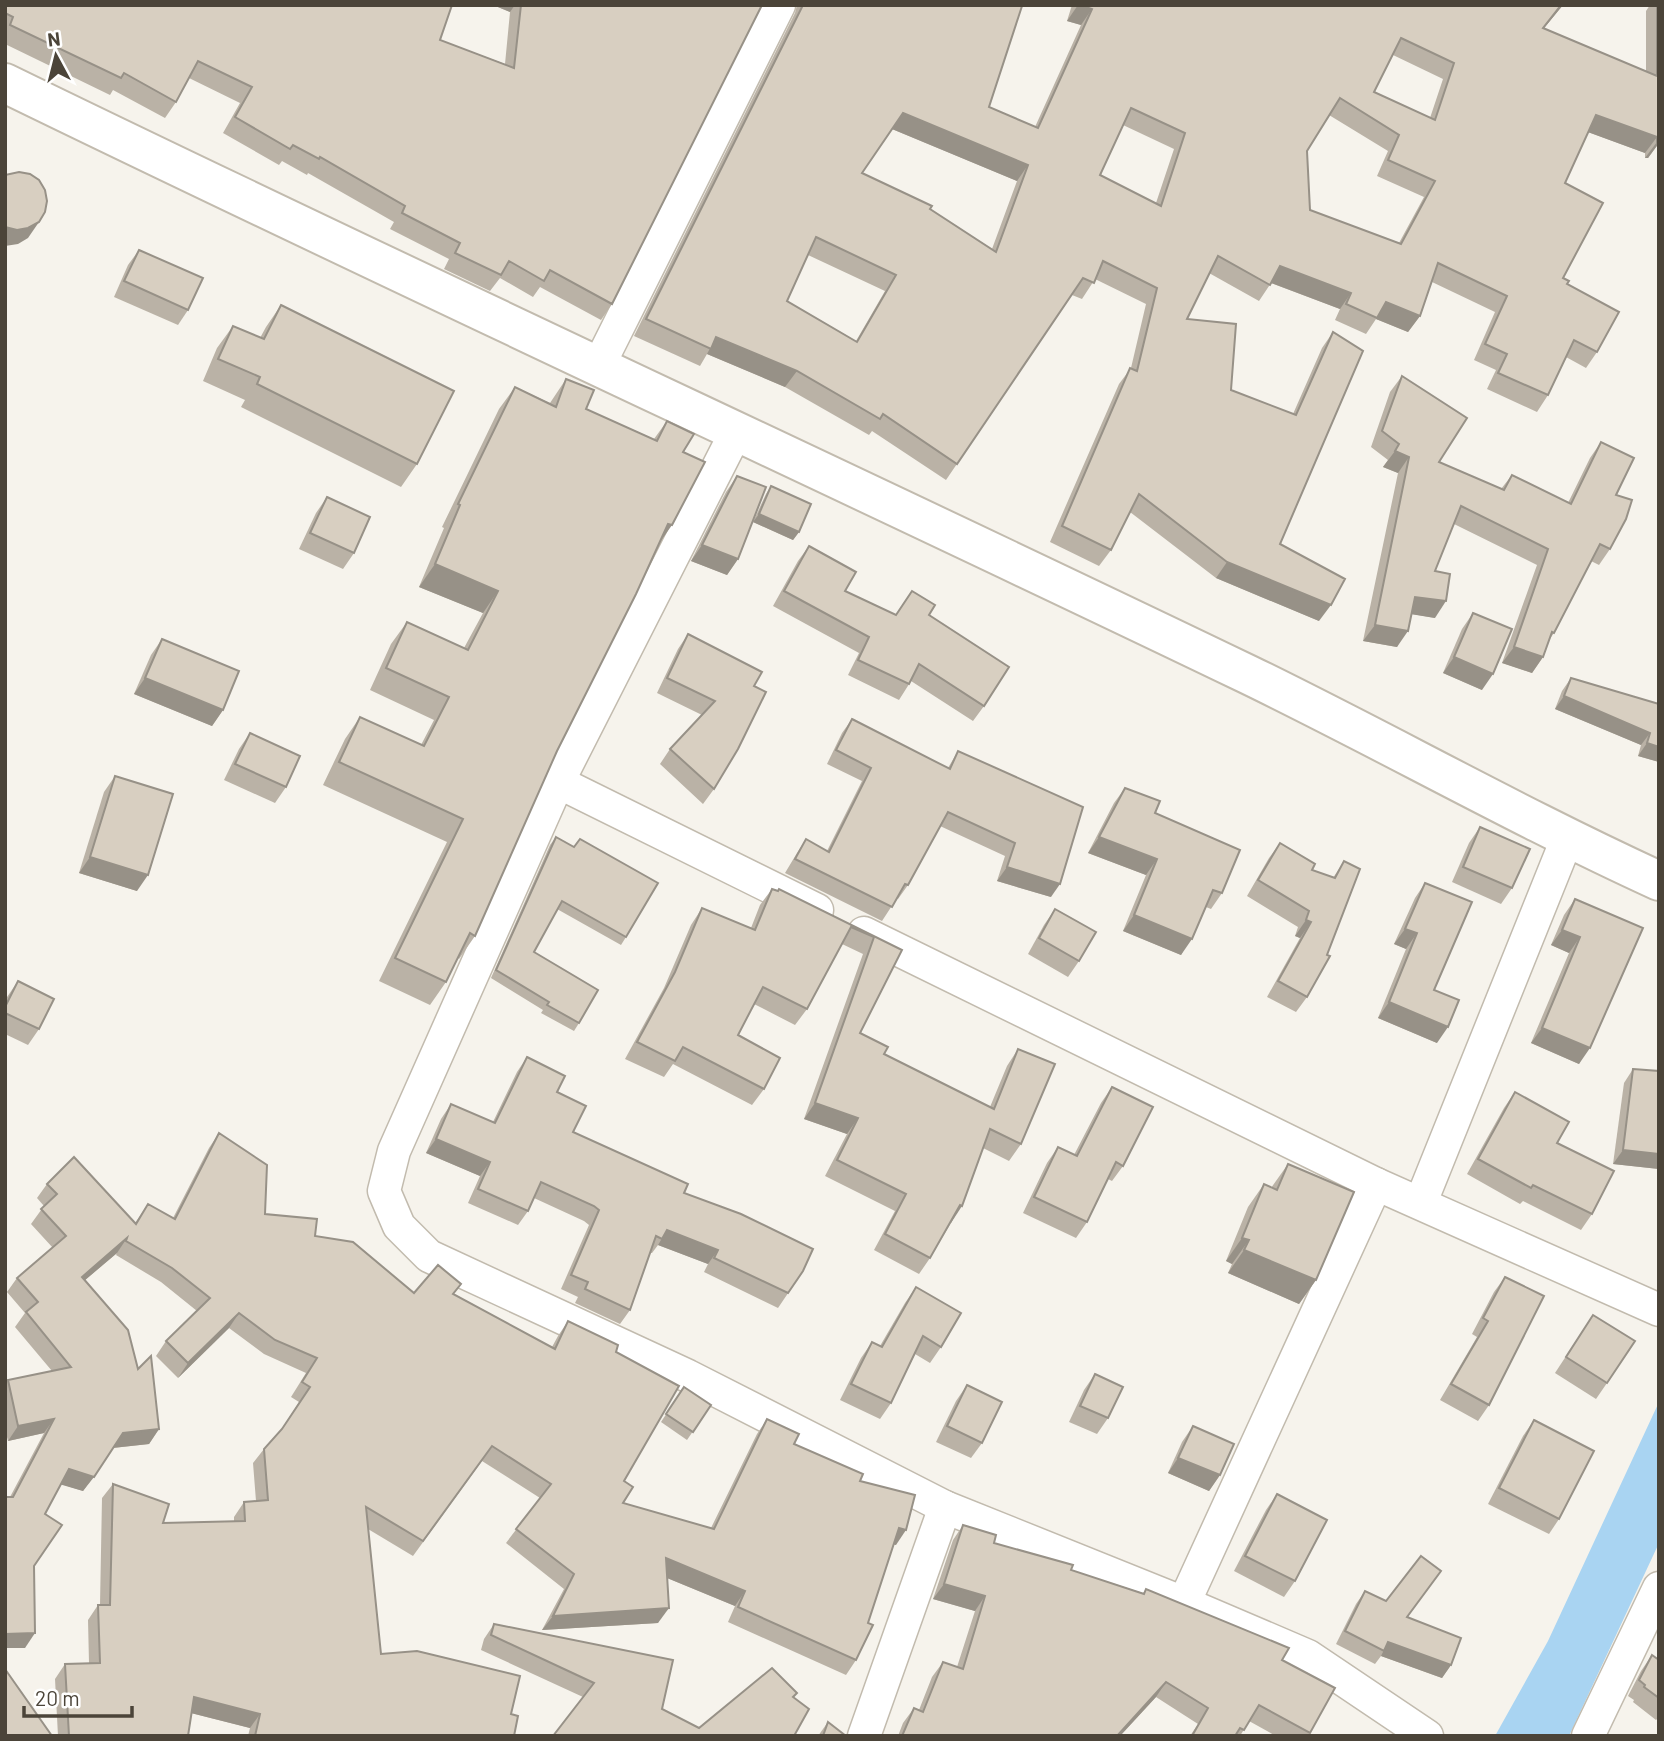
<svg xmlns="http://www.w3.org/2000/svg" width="1664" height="1741" viewBox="0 0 1664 1741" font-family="Barlow,sans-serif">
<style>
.water{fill:#a9d4f2}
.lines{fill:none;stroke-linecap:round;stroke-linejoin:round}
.minor-casing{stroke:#c2bbae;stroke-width:35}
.tertiary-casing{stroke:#c2bbae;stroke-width:42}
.minor{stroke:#fff;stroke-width:32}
.tertiary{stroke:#fff;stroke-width:38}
.wall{fill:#bab2a6;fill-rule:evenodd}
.shaded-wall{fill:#979187}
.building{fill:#d8cfc1;stroke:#979187;stroke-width:2;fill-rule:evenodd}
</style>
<rect width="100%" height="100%" fill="#f6f3ec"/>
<polygon class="water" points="1659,1402 1659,1543 1569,1736 1495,1736 1548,1641"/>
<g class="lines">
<g class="minor-casing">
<g id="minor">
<polyline points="598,367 779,5"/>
<polyline points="736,432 558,782 394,1151 384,1191 399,1226 429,1256 688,1376 945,1507 1184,1603 1308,1656 1427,1736"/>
<polyline points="558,782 817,910"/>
<polyline points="864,933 1376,1184 1659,1310"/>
<polyline points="1421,1202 1567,839"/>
<polyline points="1184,1603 1376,1184"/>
<polyline points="864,1736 945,1507"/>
<polyline points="1588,1736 1659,1588"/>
</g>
</g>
<g class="tertiary-casing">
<path id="tertiary" d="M5,83c412,201 829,392 1242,591 138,67 272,143 412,207"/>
</g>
<use href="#minor" class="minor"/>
<use href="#tertiary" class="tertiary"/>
</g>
<g class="wall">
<polygon points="5,5 440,40 505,64 510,12 493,5 762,5 612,304 601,320 540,287 533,297 500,278 490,291 444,269 449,259 390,229 394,222 308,173 307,175 282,161 279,165 223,133 240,103 189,78 176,102 165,118 113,90 110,95 5,44"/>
<path d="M797,5h223l-31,102 46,20 46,-102 -14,-4 5,-16h491l-19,23 102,43v-60l4,-6h9v138l-11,15h-3v-5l-57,-21 -23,51 -2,95 4,6 30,68 -11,16 -20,-11 -18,38 -11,17 -50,-23 9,-19 -22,-10 21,-48 -63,-30 -12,34 -12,16 -32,-13 -10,15 -31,-14 5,-11 -69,-26 -12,18 -50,-28 -22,46 44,71 62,24 29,-66 11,-16 -53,212 39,77 -103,-43 -86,-66 -19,38 -12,16 -49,-24 69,-158 12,-16 15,-64 -51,-25 -13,20 -10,-4 -126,185 -74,-49 -3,4 -84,-48 -78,-33 -7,12 -66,-30 161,-323zM1393,55l50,24 -13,39 -56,-26zM1329,115l59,36 -11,25 47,21 -25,46 -89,-33 -3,-59zM1123,125l51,24 -18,54 -56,-28zM892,129l125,52 -25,68 -62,-40 -68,-36zM808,255l77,36 -29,50 -69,-40z"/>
<polygon points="139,250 188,310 178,325 114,297 128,265"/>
<polygon points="281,305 417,464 401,487 241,407 245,400 203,381 217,348 233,326 260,338 266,327"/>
<polygon points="1402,376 1439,462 1501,489 1512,475 1568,503 1590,458 1601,442 1616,495 1610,549 1599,565 1591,561 1554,633 1549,640 1543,657 1532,673 1502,663 1537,565 1454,524 1435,571 1435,618 1412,614 1397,647 1363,641 1398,473 1383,467 1388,460 1371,447 1390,392"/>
<polygon points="566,379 586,409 654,439 667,421 683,452 657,547 557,751 475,936 459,959 458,958 446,982 430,1005 379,981 447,842 323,785 345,739 360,717 421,745 434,720 370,690 391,644 407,622 464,648 483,613 419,587 444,528 442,527 499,409 515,387 550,403"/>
<polygon points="737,476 738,559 727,575 691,561 726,492"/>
<polygon points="771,486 799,532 793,540 753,522 766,494"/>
<polygon points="327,497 354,553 343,569 299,549 316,513"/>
<polygon points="809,546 845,591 896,615 912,591 929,615 984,706 973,721 911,681 899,700 848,675 859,653 773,606 798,561"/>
<polygon points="1473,613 1482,690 1443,673 1462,629"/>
<polygon points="688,634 754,686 714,789 703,804 660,764 670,749 702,715 657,693 678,649"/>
<polygon points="162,639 223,710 212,726 134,694 151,655"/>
<polygon points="1571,678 1659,704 1659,762 1638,756 1641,745 1555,709 1562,691"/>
<polygon points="852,719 948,768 958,751 1051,897 997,881 1005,856 940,826 908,885 898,899 897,898 882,921 785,873 797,853 806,839 827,851 862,781 827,764 842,733"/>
<polygon points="250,733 286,787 275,803 224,780 239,749"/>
<polygon points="115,776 137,891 79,873 104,792"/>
<polygon points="1125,788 1155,813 1222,893 1211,909 1206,907 1181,955 1123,931 1146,875 1088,853 1114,803"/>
<polygon points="1480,827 1512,888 1501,904 1452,882 1469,843"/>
<polygon points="556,837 626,937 621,945 557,909 534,952 579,1023 574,1031 541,1013 543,1010 491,978 550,845"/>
<polygon points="1280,843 1312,870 1333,878 1344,861 1307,997 1296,1012 1267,997 1300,938 1295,936 1298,927 1247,896 1269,858"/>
<polygon points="1425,883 1437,1043 1378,1018 1406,949 1394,944 1415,898"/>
<polygon points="772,889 902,950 860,1033 884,1054 990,1107 1007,1066 1018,1049 1021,1144 1009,1161 983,1148 951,1223 930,1258 919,1274 874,1250 895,1211 825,1176 847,1134 804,1119 863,954 842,944 807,1009 795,1025 754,1004 738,1035 764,1089 752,1105 673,1064 664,1077 625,1059 664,988 691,925 702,908 751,928 760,905"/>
<polygon points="1575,899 1643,928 1579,1064 1531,1043 1569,953 1551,945 1564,915"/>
<polygon points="1055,909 1079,961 1068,977 1028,954 1044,925"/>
<polygon points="18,981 39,1029 28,1045 5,1034 5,1000"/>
<polygon points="527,1057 557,1092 573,1132 684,1193 803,1271 778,1308 704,1272 708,1264 658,1245 652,1253 650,1253 630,1310 620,1324 575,1303 578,1297 561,1289 589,1225 584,1221 534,1198 528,1211 518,1225 468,1203 480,1176 426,1153 441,1119 451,1104 493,1122 517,1072"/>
<polygon points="1633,1069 1659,1169 1613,1164 1624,1083"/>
<polygon points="1112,1087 1123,1166 1112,1181 1108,1179 1087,1222 1076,1238 1023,1213 1047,1163 1058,1147 1074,1155 1101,1103"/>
<polygon points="1515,1092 1592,1214 1581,1230 1523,1201 1520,1204 1467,1174 1504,1108"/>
<polygon points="219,1133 265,1214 315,1236 414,1293 454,1294 552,1347 558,1336 568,1321 616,1352 624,1481 623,1503 711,1528 757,1434 767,1419 794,1444 860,1481 896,1545 893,1544 856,1660 846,1675 728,1622 735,1606 667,1578 658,1623 542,1630 564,1589 506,1543 540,1498 482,1461 413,1556 368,1529 381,1654 511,1714 514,1736 248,1736 250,1728 191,1713 188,1736 58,1736 55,1679 65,1664 89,1663 88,1620 98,1605 100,1605 102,1498 113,1484 163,1523 234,1521 234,1517 244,1502 256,1501 253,1463 264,1449 280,1432 299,1402 291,1397 306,1373 264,1354 229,1328 178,1378 156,1356 166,1341 197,1311 161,1282 116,1255 117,1253 85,1280 138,1369 159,1429 149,1444 113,1448 83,1491 61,1484 45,1514 34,1566 25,1648 5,1648 5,1497 10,1497 44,1433 8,1441 5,1429 5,1384 8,1380 52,1371 15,1327 25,1313 7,1292 17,1278 53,1248 31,1224 44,1206 37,1198 47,1184 135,1223 148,1204 173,1218 209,1148"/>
<polygon points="1288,1164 1316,1280 1299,1304 1228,1273 1232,1264 1226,1261 1248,1207 1264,1184 1271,1188"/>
<polygon points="1505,1277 1489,1405 1478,1421 1440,1400 1477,1337 1472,1334 1494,1292"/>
<polygon points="916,1287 941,1347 930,1363 915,1354 891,1403 880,1419 840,1400 861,1358 872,1342 880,1346 905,1303"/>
<polygon points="1593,1315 1607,1383 1596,1399 1555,1373"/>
<polygon points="1095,1374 1108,1418 1097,1434 1069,1422 1084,1390"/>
<polygon points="967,1385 982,1443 971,1458 936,1442 956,1401"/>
<polygon points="684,1387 711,1405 687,1440 661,1422"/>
<polygon points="1534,1420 1559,1519 1549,1534 1488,1504 1523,1436"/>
<polygon points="1193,1426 1220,1475 1209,1491 1168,1473 1182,1442"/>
<polygon points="1277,1494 1295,1581 1284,1597 1234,1571 1266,1510"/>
<polygon points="963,1525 994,1543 1071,1570 1143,1593 1146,1589 1282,1660 1310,1733 1308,1736 1276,1736 1249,1721 1240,1736 1190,1736 1198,1724 1156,1697 1120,1736 898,1736 903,1723 914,1708 919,1710 932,1677 943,1662 957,1667 975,1611 933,1599 953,1540"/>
<polygon points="1365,1591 1408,1617 1451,1665 1442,1678 1381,1656 1375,1664 1336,1644 1356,1604"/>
<polygon points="494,1624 699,1728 797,1693 794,1697 794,1736 553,1736 583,1697 481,1650 484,1639"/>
<polygon points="1652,1655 1659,1660 1659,1717 1656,1720 1633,1702 1634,1700 1628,1696 1641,1671"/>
<polygon points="828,1722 846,1736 818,1736"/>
</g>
<g class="shaded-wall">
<polygon points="493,5 515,5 510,12"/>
<polygon points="1078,5 1092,9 1081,25 1067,21"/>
<polygon points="1561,5 1563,5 1531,44 1543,28"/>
<polygon points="903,113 1028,165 1017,181 892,129"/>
<polygon points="1596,115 1657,137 1645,153 1585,131"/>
<polygon points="1657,142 1659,143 1648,158 1645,158"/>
<polygon points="39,222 28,238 18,244 5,246 5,229 6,228"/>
<polygon points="1280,266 1351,293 1340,309 1269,282"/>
<polygon points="1386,302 1420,316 1408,332 1376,319"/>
<polygon points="716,337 797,371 785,387 707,354"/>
<polygon points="1395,451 1409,457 1398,473 1383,467"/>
<polygon points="759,514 799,532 793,540 753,522"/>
<polygon points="668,524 672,525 656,548"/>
<polygon points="702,545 738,559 727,575 691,561"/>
<polygon points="1227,562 1331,605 1319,621 1216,578"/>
<polygon points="435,564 498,591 483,613 419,587"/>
<polygon points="1415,597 1446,601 1435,618 1404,613"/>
<polygon points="1375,625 1408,631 1397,647 1363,641"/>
<polygon points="1514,647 1543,657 1532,673 1502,663"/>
<polygon points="1454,657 1493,674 1482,690 1443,673"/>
<polygon points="145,678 223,710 212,726 134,694"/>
<polygon points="1564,696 1650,733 1641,745 1555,709"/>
<polygon points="1647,743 1659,747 1659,762 1638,756"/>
<polygon points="1099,837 1157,859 1146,875 1088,853"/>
<polygon points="90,857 148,875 137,891 79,873"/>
<polygon points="1007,867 1060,884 1051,897 997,881"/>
<polygon points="1134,915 1192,939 1181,955 1123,931"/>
<polygon points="1306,920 1311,922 1300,938 1295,936"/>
<polygon points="1405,929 1417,933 1406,949 1394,944"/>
<polygon points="1562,930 1580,937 1569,953 1551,945"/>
<polygon points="1389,1002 1448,1027 1437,1043 1378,1018"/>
<polygon points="1542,1028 1590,1048 1579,1064 1531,1043"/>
<polygon points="815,1103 858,1118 847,1134 804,1119"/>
<polygon points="436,1139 490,1162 480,1176 426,1153"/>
<polygon points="1623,1150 1659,1154 1659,1169 1613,1164"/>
<polygon points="960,1205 962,1206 951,1223 948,1222"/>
<polygon points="667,1230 718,1250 708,1264 658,1245"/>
<polygon points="127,1238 117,1253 71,1292 82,1277"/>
<polygon points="1242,1238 1249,1240 1232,1264 1226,1261"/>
<polygon points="1244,1250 1316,1280 1299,1304 1228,1273"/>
<polygon points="239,1313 229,1328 178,1378 188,1363"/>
<polygon points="54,1419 44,1433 8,1441 18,1426"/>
<polygon points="159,1429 149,1444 112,1448 123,1433"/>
<polygon points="1178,1458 1220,1475 1209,1491 1168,1473"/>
<polygon points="69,1469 94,1477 83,1491 59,1484"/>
<polygon points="899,1528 906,1530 896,1545 888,1543"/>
<polygon points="666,1558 745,1591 735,1606 655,1573"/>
<polygon points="944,1584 985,1596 975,1611 933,1599"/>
<polygon points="669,1608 658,1623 542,1630 553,1616"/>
<polygon points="35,1633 25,1648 5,1648 5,1634"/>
<polygon points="1388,1642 1451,1665 1442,1678 1381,1656"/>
<polygon points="1166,1682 1156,1697 1120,1736 1117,1736"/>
<polygon points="194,1697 260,1714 250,1728 183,1711"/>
</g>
<g class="building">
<polygon points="5,5 452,5 440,40 514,68 521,5 762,5 612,304 550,270 544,281 509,261 501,275 455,253 460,243 402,213 405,206 320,157 319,159 293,145 290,149 235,117 252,87 198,61 176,102 124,73 121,78 10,25 13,17 5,13"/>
<path d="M803,5l219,1 -33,101 49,21 54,-119 -12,-4h481l-18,23 114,48v-71h2v137h-2v-5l-61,-22 -31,68 38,20 -40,75 6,3 -2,3 52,28 -22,40 -23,-12 -26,55 -50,-22 9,-19 -22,-10 22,-48 -69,-33 -18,53 -34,-14 -9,16 -31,-14 5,-11 -71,-27 -10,19 -52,-29 -31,63 49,5 -5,66 65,25 37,-83 30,19 -83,193 65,35 -14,26 -104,-43 -88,-68 -28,56 -49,-24 68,-158 7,3 20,-83 -54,-27 -9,22 -11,-5 -126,186 -74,-50 -3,5 -83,-48 -81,-34 -5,12 -65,-30zM1401,38l53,25 -19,57 -61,-28zM1340,98l59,37 -11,25 47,21 -34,63 -91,-34 -3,-59zM1131,108l54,25 -24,73 -61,-31zM903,113l125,52 -32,87 -66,-43 2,-3 -70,-33zM816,237l80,38 -39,67 -70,-41z"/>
<polygon points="19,172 30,174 39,180 45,190 47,201 45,212 39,222 28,228 17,230 5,227 5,175"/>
<polygon points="139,250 203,278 188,310 124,281"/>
<polygon points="281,305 454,391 417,464 257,384 260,377 218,359 233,326 264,339"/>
<polygon points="1402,376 1467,418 1439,462 1504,490 1512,475 1571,504 1601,442 1634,458 1616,495 1632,500 1626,519 1610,549 1600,544 1554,633 1552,632 1543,657 1514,647 1548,549 1461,506 1435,571 1450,574 1446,601 1415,597 1408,631 1375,625 1409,457 1395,451 1399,444 1382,431"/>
<polygon points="566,379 594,390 586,409 657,441 667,421 694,434 683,452 705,462 672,525 668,524 636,594 557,751 475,936 470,933 446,982 395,958 463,819 339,762 360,717 424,746 449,697 386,668 407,622 468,650 498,591 435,564 460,505 458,504 515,387 556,407"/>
<polygon points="737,476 766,487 738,559 702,545"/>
<polygon points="771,486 811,504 799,532 759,514"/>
<polygon points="327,497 370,517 354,553 310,533"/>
<polygon points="809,546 856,572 845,591 896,615 912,591 935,605 929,615 1009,667 984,706 919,664 909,684 858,660 869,637 784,591"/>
<polygon points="1473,613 1512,629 1493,674 1454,657"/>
<polygon points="688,634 762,672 754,686 766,692 738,749 714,789 670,749 715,701 667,678"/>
<polygon points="162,639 239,671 223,710 145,678"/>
<polygon points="1571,678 1659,704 1659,747 1647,743 1650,733 1564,696"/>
<polygon points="852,719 950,769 958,751 1083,807 1060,884 1007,867 1015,843 948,812 908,885 905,884 892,907 795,859 806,839 829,852 871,768 836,750"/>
<polygon points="250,733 300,756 286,787 235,764"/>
<polygon points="115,776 173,794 148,875 90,857"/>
<polygon points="1125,788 1160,801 1155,813 1240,850 1222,893 1213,890 1192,939 1134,915 1157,859 1099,837"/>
<polygon points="1480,827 1530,849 1512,888 1463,867"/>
<polygon points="556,837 574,847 580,839 658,883 626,937 562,901 534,952 598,990 579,1023 547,1005 549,1002 496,970"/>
<polygon points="1280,843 1315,864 1312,870 1335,878 1344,861 1360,869 1327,955 1330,956 1307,997 1278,981 1311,922 1306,920 1309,911 1258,880"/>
<polygon points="1425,883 1472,902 1434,990 1459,1000 1448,1027 1389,1002 1417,933 1405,929"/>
<polygon points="772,889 778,891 779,889 902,950 860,1033 888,1047 884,1054 994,1109 1018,1049 1055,1064 1021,1144 990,1129 962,1206 960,1205 930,1258 885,1234 906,1194 837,1160 858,1118 815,1103 874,937 851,927 807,1009 763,987 738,1035 780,1058 764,1089 683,1047 675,1061 637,1042 675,972 702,908 755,930"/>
<polygon points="1575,899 1643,928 1590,1048 1542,1028 1580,937 1562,930"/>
<polygon points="1055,909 1096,932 1079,961 1039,938"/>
<polygon points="18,981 54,999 39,1029 5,1013 5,1007"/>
<polygon points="527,1057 565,1076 557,1092 586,1106 573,1132 688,1184 684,1193 741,1214 813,1249 803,1271 788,1293 714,1258 718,1250 667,1230 662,1239 656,1236 630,1310 585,1289 588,1282 571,1275 599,1210 594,1206 541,1182 528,1211 478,1189 490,1162 436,1139 451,1104 495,1123"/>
<polygon points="1633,1069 1659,1071 1659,1154 1623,1150"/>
<polygon points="1112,1087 1153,1107 1123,1166 1116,1162 1087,1222 1034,1197 1058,1147 1077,1156"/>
<polygon points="1515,1092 1569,1122 1557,1143 1614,1171 1592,1214 1533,1185 1531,1188 1478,1159"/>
<polygon points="219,1133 267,1165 265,1214 317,1219 315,1236 353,1242 414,1293 438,1265 461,1284 453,1294 555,1349 568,1321 618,1345 616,1352 679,1386 624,1481 633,1487 623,1503 714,1529 767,1419 799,1434 794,1444 863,1474 860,1481 915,1495 906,1530 899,1528 868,1623 873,1625 856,1660 738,1607 745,1591 666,1558 669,1608 553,1616 574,1574 516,1529 551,1484 492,1446 423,1541 366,1507 381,1654 417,1651 520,1676 511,1714 518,1716 514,1736 255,1736 260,1714 194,1697 188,1736 69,1736 65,1664 100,1663 98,1605 110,1605 113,1484 169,1504 163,1523 245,1521 244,1502 268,1500 264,1449 282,1429 310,1387 302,1382 317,1358 275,1340 239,1313 188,1363 166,1341 210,1298 172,1268 126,1241 127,1238 82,1277 128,1330 138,1369 151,1356 159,1429 123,1433 94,1477 69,1469 45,1514 62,1525 34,1566 35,1633 5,1634 5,1497 13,1497 54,1419 18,1426 8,1380 71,1367 26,1312 38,1302 17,1278 66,1236 41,1209 57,1194 47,1184 74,1157 136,1224 148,1204 175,1219"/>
<polygon points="1288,1164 1354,1192 1316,1280 1244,1250 1249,1240 1242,1238 1264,1184 1277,1190"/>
<polygon points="1505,1277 1544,1296 1489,1405 1451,1384 1488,1321 1483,1318"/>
<polygon points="916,1287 961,1313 941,1347 923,1336 891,1403 851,1384 872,1342 882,1347"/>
<polygon points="1593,1315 1635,1341 1607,1383 1566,1357"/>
<polygon points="1095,1374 1123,1387 1108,1418 1080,1406"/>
<polygon points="967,1385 1002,1402 982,1443 947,1426"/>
<polygon points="684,1387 711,1405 693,1432 666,1414"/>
<polygon points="1534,1420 1594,1451 1559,1519 1499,1488"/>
<polygon points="1193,1426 1234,1444 1220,1475 1178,1458"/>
<polygon points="1277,1494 1327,1520 1295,1581 1245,1556"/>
<polygon points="963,1525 996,1535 994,1543 1073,1565 1071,1570 1144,1594 1146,1589 1289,1648 1282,1660 1335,1688 1310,1733 1259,1705 1244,1730 1240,1728 1235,1736 1192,1736 1208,1708 1166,1682 1117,1736 902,1736 914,1708 923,1712 943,1662 963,1669 985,1596 944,1584"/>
<polygon points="1421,1556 1441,1571 1407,1617 1461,1638 1451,1665 1388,1642 1384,1651 1345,1631 1365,1591 1386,1601"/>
<polygon points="494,1624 673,1660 662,1709 699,1728 772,1668 797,1693 793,1697 809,1709 794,1736 553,1736 594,1683 491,1635"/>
<polygon points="1652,1655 1659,1660 1659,1698 1644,1687 1645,1685 1639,1680"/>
<polygon points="5,1669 52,1736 5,1736"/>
<polygon points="828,1722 846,1736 823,1736"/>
</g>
<rect width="1664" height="1741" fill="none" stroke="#4b4439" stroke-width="14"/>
<g transform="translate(56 56) rotate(353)" stroke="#ffffff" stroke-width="5" paint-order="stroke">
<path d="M0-5L12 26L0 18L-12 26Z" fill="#4b4439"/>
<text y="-10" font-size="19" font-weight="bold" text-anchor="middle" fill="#4b4439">N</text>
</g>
<path d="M24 1706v10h108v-10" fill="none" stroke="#4b4439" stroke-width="3.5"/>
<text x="35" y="1706" font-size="21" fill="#4b4439" stroke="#ffffff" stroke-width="5" paint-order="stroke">20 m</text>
</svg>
